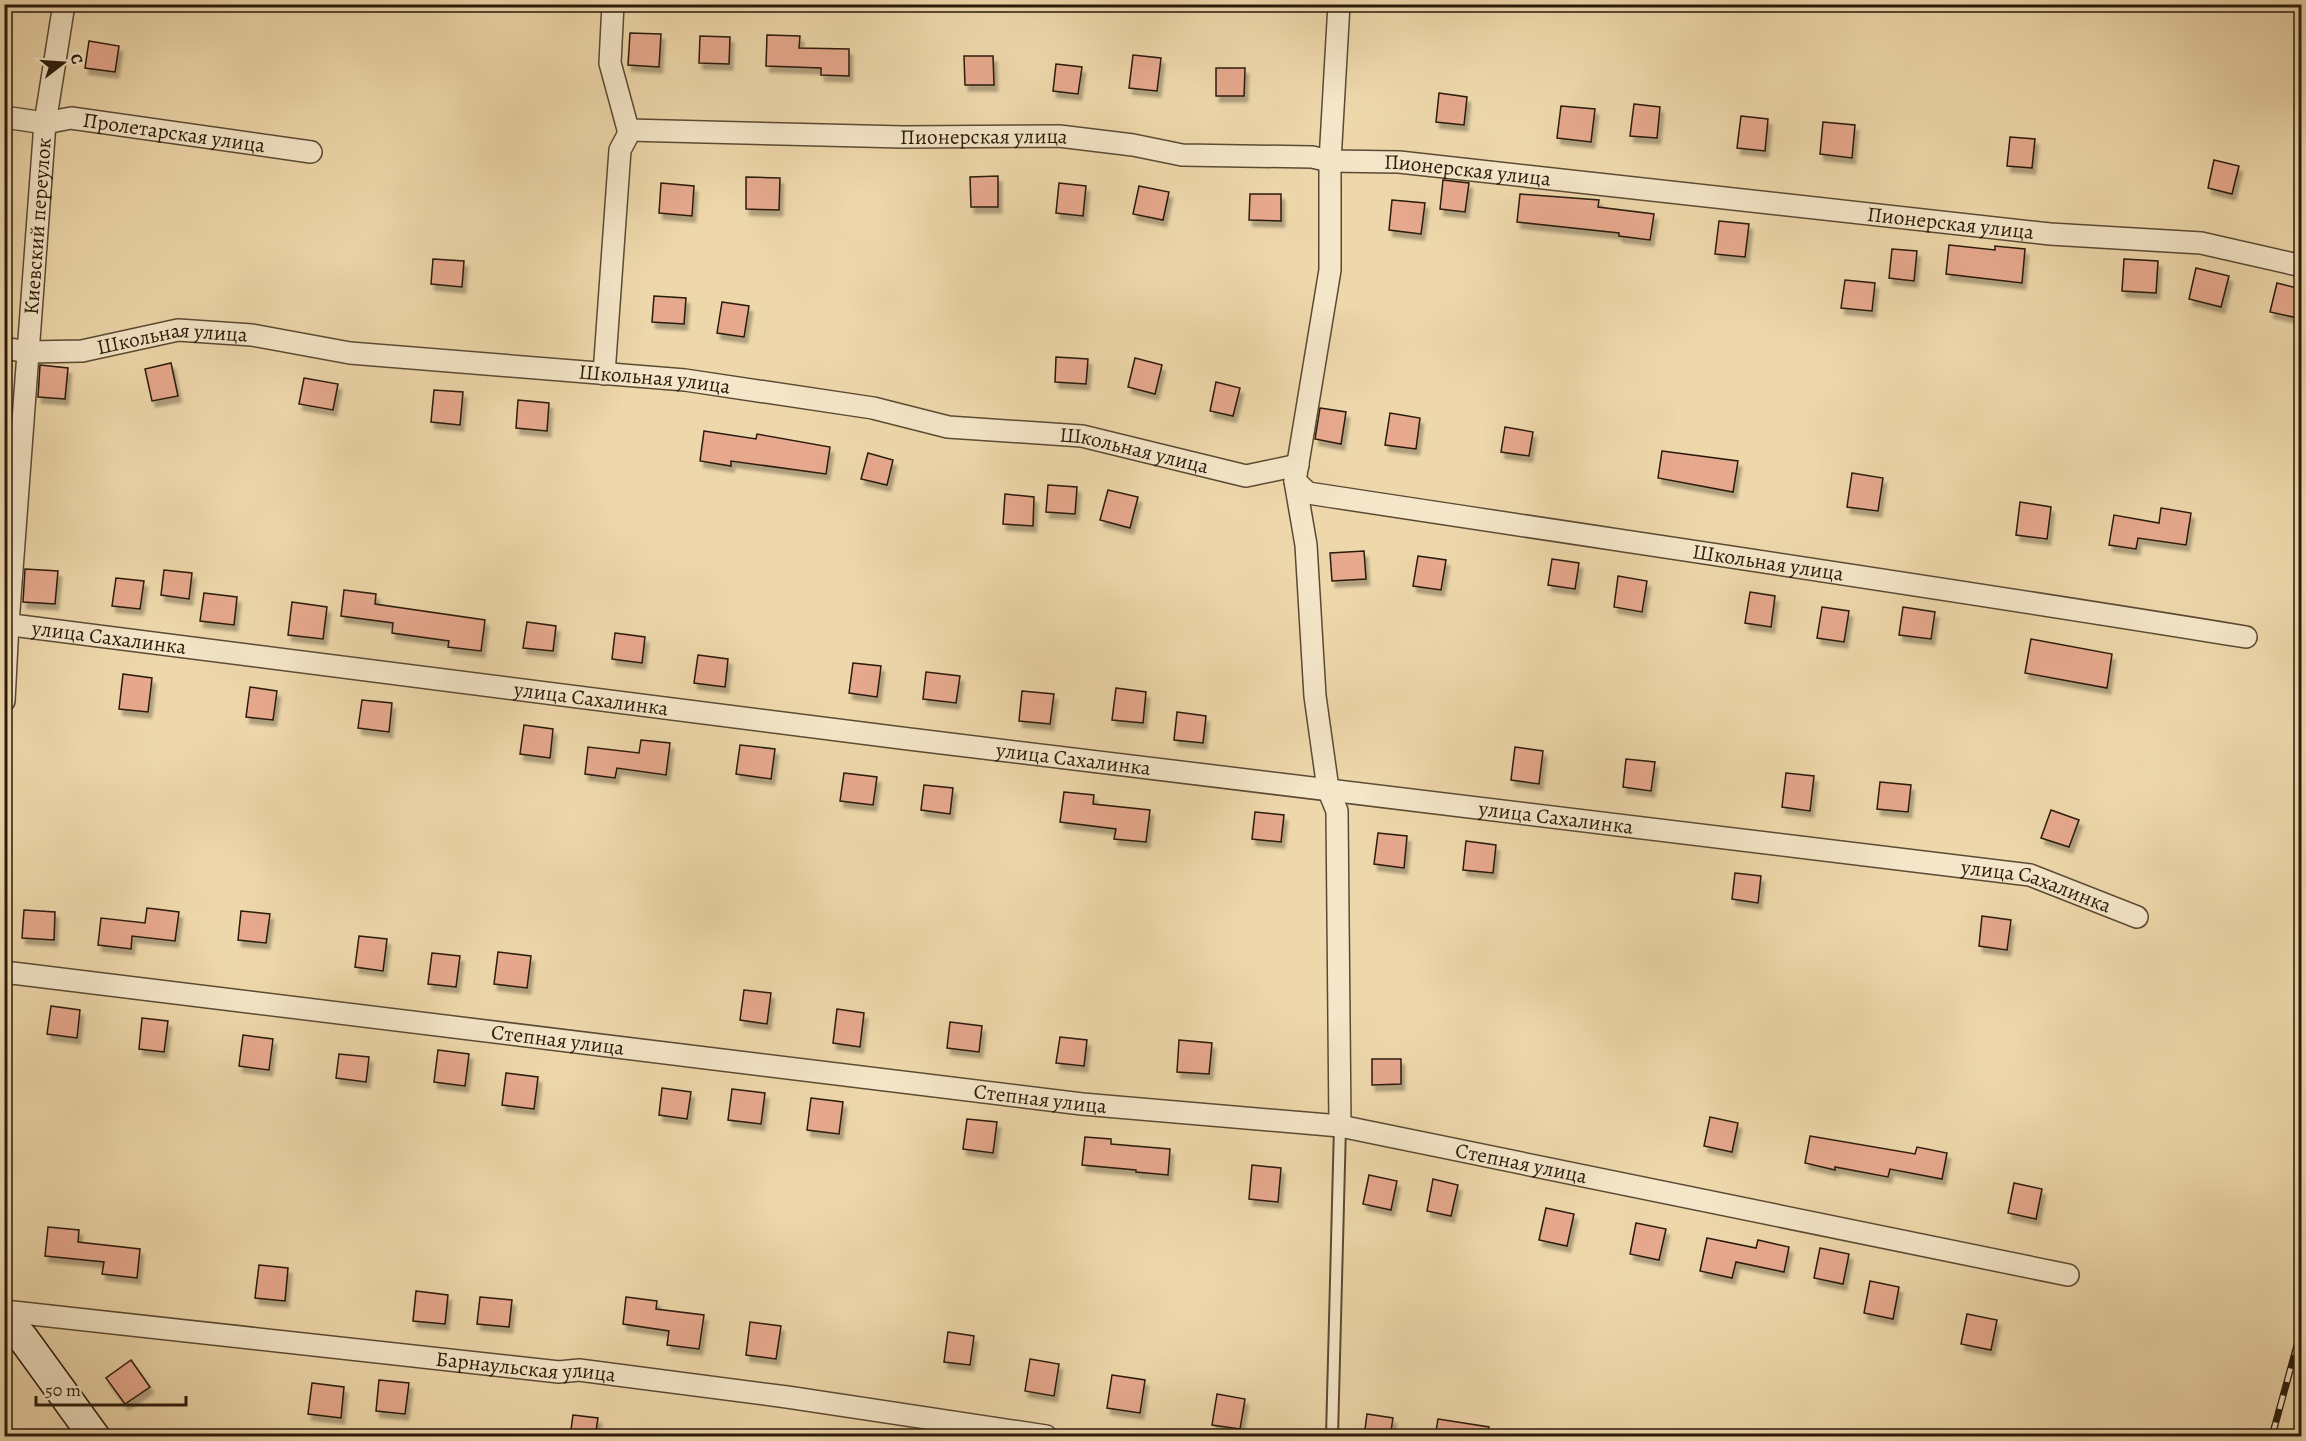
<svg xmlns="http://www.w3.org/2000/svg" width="2306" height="1441" viewBox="0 0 2306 1441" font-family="Alegreya,serif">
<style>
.building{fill:#e7a98e;stroke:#2a1a0b;stroke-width:1.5;filter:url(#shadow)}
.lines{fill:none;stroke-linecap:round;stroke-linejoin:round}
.service-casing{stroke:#5b4a33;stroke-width:14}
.minor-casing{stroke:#5b4a33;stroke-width:24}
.secondary-casing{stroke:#2a1a0b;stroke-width:33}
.service{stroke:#f4e6c8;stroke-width:10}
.minor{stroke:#f4e6c8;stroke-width:21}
.secondary{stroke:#f4e6c8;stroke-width:30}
.rail-casing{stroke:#2a1a0b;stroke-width:7}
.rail{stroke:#f4e6c8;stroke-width:4.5;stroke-dasharray:14;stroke-linecap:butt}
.labels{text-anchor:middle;stroke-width:5;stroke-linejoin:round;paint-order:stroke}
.street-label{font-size:21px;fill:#2a1a0b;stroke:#f4e6c8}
</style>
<defs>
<filter id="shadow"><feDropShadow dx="3.5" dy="6" stdDeviation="1.5" flood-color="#0004"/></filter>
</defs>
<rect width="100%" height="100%" fill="#eed8ab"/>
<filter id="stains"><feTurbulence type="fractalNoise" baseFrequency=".00333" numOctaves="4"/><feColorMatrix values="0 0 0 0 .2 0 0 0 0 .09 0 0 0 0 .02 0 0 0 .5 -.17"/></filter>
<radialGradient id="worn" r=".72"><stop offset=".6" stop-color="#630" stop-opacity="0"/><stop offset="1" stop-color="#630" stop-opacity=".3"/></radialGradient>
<g class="building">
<polygon points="630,33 661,34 659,67 628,65"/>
<polygon points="767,35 800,36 799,48 849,49 849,76 821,75 821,68 766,66"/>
<polygon points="700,36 730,37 729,64 699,63"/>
<polygon points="89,41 119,46 115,72 85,68"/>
<polygon points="1133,55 1161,58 1157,91 1129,88"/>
<polygon points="964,56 993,56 994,85 965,85"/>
<polygon points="1056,64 1082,67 1078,94 1053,91"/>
<polygon points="1216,68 1245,68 1244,96 1216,96"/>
<polygon points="1439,93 1467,97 1464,125 1436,122"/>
<polygon points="1634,104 1660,107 1657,138 1630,136"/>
<polygon points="1561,106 1595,109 1591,142 1557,138"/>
<polygon points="1741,116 1768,119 1765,151 1737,148"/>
<polygon points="1823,122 1855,125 1852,158 1820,154"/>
<polygon points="2010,137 2035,139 2032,168 2007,166"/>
<polygon points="2214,160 2239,166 2232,194 2208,188"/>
<polygon points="998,176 998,207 971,207 970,177"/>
<polygon points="746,177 780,178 779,210 746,209"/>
<polygon points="1443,180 1469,183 1465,212 1440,209"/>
<polygon points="661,183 694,186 692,216 659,213"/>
<polygon points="1059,183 1086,186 1083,216 1056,213"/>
<polygon points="1139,186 1169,192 1163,220 1133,214"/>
<polygon points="1250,194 1281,194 1281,221 1249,220"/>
<polygon points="1520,194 1599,200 1598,207 1654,214 1650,240 1619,236 1619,233 1517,222"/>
<polygon points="1392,200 1425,203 1421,234 1389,230"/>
<polygon points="1719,221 1749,224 1745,257 1715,254"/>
<polygon points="1949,245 1995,250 1995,246 2025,249 2022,283 1946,274"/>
<polygon points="1892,249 1917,251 1914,281 1889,278"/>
<polygon points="433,259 464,261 462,287 431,284"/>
<polygon points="2124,259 2158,261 2156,293 2122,291"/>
<polygon points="2196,268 2229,276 2221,307 2189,299"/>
<polygon points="1845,280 1875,283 1872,311 1841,308"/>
<polygon points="2277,283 2301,289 2301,306 2298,318 2270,312"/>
<polygon points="654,296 686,298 684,324 652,322"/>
<polygon points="722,302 749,306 744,337 717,333"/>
<polygon points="1056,357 1088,359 1086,384 1055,382"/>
<polygon points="1135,358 1162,365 1155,394 1128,387"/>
<polygon points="171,363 178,396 152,401 145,369"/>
<polygon points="40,365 68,368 65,399 38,397"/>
<polygon points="304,378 338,384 333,410 299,404"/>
<polygon points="1216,382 1240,388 1233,416 1210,411"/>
<polygon points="434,390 463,392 460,425 431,422"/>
<polygon points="518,400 549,403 547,431 516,428"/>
<polygon points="1320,408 1346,412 1341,444 1315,439"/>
<polygon points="1390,413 1420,418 1416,449 1385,445"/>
<polygon points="1505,427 1533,432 1529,456 1501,452"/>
<polygon points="704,431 756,439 757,434 830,447 826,474 731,461 731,466 700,461"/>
<polygon points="1662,451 1738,461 1733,492 1658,478"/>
<polygon points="868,453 893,460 887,485 861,479"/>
<polygon points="1852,473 1883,478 1878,511 1847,507"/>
<polygon points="1048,485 1077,487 1075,514 1046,512"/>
<polygon points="1108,490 1138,497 1130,528 1100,520"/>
<polygon points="1005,494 1034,497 1033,526 1003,524"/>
<polygon points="2020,502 2051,507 2047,539 2016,535"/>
<polygon points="2161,508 2191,513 2186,545 2138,538 2136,549 2109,545 2114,515 2159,523"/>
<polygon points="1364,551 1366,579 1332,581 1330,553"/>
<polygon points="1418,556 1446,560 1441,590 1413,586"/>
<polygon points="1552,559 1579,563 1575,589 1548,585"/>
<polygon points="25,569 58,571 55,604 23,602"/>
<polygon points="164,570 192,573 189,599 161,595"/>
<polygon points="1618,576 1647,581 1642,612 1614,607"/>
<polygon points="116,578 144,581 140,609 112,606"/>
<polygon points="344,590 376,594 375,604 485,620 481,651 448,647 449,641 392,633 393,623 341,616"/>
<polygon points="1750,592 1775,596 1771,627 1745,623"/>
<polygon points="204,593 237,597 234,625 200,621"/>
<polygon points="292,602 327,607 323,639 288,635"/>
<polygon points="1822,607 1849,611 1844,642 1817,638"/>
<polygon points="1903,607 1935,612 1931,639 1899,635"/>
<polygon points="527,622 556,626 553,651 523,648"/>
<polygon points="615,633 645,637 642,663 612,659"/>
<polygon points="2031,639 2112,654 2107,688 2025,673"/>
<polygon points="698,655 728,659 725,687 694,683"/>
<polygon points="853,663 881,666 877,697 849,693"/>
<polygon points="926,672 960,676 956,703 923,699"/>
<polygon points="123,674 152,678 148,712 119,709"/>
<polygon points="250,687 277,691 273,720 246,717"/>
<polygon points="1116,688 1146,692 1143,723 1112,720"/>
<polygon points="1022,691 1054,694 1050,724 1019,721"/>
<polygon points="362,700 392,703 389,732 358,728"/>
<polygon points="1177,712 1206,716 1203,743 1174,740"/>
<polygon points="524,725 553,729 550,758 520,754"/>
<polygon points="641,740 670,743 666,775 617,768 615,778 585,774 588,747 639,753"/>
<polygon points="740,745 775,749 771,779 736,774"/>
<polygon points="1515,747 1543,751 1539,784 1511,780"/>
<polygon points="1626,759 1655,762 1651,791 1623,787"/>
<polygon points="844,773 877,777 873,805 840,801"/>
<polygon points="1786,773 1814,776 1810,811 1782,807"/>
<polygon points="1880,782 1911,785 1908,812 1877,809"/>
<polygon points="924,785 953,788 950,814 921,810"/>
<polygon points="1064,792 1094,795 1093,804 1150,810 1146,842 1114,839 1116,829 1060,822"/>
<polygon points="2051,810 2079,820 2069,847 2041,838"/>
<polygon points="1255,812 1284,815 1281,842 1252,839"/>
<polygon points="1378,833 1407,836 1404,868 1374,864"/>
<polygon points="1466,841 1496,845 1493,873 1463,870"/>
<polygon points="1735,873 1761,876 1758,903 1732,899"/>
<polygon points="147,908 179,912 175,941 132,936 131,949 98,945 101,918 145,923"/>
<polygon points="24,910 55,912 54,940 22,938"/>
<polygon points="241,911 270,914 266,943 238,940"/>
<polygon points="1982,916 2011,920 2007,950 1979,946"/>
<polygon points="359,936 387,939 383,971 355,967"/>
<polygon points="498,952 531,956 527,988 494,984"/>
<polygon points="432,953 460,956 456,987 428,984"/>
<polygon points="744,990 771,993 767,1024 740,1020"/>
<polygon points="51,1006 80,1010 77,1038 47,1034"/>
<polygon points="837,1009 864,1013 860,1047 833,1043"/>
<polygon points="142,1018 168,1021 164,1052 139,1049"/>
<polygon points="950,1022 982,1026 979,1052 947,1048"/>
<polygon points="243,1035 273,1039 269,1070 239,1066"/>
<polygon points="1060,1037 1087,1040 1084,1066 1056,1063"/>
<polygon points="1179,1040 1212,1043 1209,1074 1177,1072"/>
<polygon points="438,1050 469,1054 465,1086 434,1082"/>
<polygon points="339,1054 369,1057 366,1082 336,1078"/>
<polygon points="1372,1059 1401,1059 1401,1084 1372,1085"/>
<polygon points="506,1073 538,1077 534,1109 502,1105"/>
<polygon points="662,1088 691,1092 687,1119 659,1115"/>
<polygon points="732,1089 765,1093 761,1124 728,1120"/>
<polygon points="811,1098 843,1102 839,1134 807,1130"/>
<polygon points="1710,1117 1738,1123 1732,1152 1704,1146"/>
<polygon points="967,1119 997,1122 993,1153 963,1149"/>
<polygon points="1810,1136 1915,1154 1917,1147 1947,1153 1942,1179 1890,1169 1888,1177 1835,1167 1835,1170 1805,1163"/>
<polygon points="1085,1137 1111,1139 1111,1144 1170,1149 1168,1175 1136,1172 1136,1170 1082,1165"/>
<polygon points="1252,1165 1281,1168 1278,1202 1249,1199"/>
<polygon points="1369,1175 1397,1181 1391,1210 1363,1204"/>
<polygon points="1433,1179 1458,1185 1451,1216 1427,1211"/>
<polygon points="2014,1183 2042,1189 2036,1219 2008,1213"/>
<polygon points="1546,1208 1574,1214 1567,1246 1539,1240"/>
<polygon points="1636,1223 1666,1229 1659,1260 1630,1254"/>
<polygon points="48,1227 79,1230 78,1242 140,1249 137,1278 102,1274 104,1262 45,1256"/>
<polygon points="1707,1238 1756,1248 1758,1240 1789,1247 1784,1272 1736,1262 1732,1278 1700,1271"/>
<polygon points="1820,1248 1849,1254 1843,1284 1814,1278"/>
<polygon points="259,1265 288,1268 285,1301 255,1298"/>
<polygon points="1870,1281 1899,1287 1893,1319 1864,1313"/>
<polygon points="416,1291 448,1295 445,1324 413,1321"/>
<polygon points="480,1297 512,1300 509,1327 477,1324"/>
<polygon points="626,1297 657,1301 656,1309 704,1315 699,1349 667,1345 669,1331 623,1324"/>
<polygon points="1967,1314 1997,1320 1991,1350 1961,1344"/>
<polygon points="750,1322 781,1326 776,1359 746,1355"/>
<polygon points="948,1332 974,1336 970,1365 944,1362"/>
<polygon points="1030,1359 1059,1364 1054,1396 1025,1391"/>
<polygon points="131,1360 150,1387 125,1404 106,1378"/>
<polygon points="1112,1375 1145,1380 1140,1413 1107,1408"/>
<polygon points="379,1380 409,1383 405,1414 376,1411"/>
<polygon points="312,1383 344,1387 341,1418 308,1414"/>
<polygon points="1217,1394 1245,1399 1240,1429 1212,1425"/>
<polygon points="1367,1414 1393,1418 1390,1437 1364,1437"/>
<polygon points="573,1415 598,1418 595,1437 570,1437"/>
<polygon points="1438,1419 1489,1427 1488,1437 1435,1437"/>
</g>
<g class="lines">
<g class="service-casing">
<polyline id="service" points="1332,1436 1340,1126"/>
</g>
<g class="minor-casing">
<g id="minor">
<polyline points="1339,4 1330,161 1330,270 1295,481 1306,545 1315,696 1328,789 1337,811 1340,1126"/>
<path id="s1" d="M4,117l41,6 26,-5 240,34"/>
<path id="s2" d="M628,130l275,7 156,-1 74,9 49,10 130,2 18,4 69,1 651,72 151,9 101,23"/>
<path id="s3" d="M4,348l24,4 54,-1 96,-21 74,5 98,18 335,27 188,28 75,19 134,9 164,40 52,-11"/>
<polyline points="604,374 620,150 629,133 610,63 613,4"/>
<path id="s4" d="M1295,481l13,12c313,48 626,93 938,144"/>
<path id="s5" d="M4,624l905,115 1121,136 107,42"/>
<path id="s6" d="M4,701l4,-77 37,-501 19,-119"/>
<path id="s7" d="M4,972l1078,132 258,22 728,149"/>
<path id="s8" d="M4,1311l555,61 20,-2 208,27 259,39"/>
</g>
</g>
<g class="secondary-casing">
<polyline id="secondary" points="4,1319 22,1337 94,1436"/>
</g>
<use href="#service" class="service"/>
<use href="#minor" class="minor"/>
<use href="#secondary" class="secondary"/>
<g class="rail-casing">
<polyline id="rail" points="2272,1436 2302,1327"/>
</g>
<use href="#rail" class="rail"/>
</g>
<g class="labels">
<g class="street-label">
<text dy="7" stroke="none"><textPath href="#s1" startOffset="172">Пролетарская улица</textPath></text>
<text dy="7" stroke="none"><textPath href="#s2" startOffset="356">Пионерская улица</textPath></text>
<text dy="7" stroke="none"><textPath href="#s2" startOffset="842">Пионерская улица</textPath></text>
<text dy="7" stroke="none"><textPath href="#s2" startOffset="1328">Пионерская улица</textPath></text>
<text dy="7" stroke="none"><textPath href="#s6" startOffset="476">Киевский переулок</textPath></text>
<text dy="7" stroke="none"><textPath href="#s3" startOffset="170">Школьная улица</textPath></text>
<text dy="7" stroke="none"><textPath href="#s3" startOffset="656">Школьная улица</textPath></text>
<text dy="7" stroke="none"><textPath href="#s3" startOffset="1142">Школьная улица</textPath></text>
<text dy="7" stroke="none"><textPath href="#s4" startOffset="483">Школьная улица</textPath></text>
<text dy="7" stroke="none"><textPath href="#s5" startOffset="106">улица Сахалинка</textPath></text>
<text dy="7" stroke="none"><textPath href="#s5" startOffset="592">улица Сахалинка</textPath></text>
<text dy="7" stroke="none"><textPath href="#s5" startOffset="1078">улица Сахалинка</textPath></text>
<text dy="7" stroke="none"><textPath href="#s5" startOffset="1564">улица Сахалинка</textPath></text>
<text dy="7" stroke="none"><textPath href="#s5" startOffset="2050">улица Сахалинка</textPath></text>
<text dy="7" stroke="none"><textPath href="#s7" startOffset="558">Степная улица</textPath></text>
<text dy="7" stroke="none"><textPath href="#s7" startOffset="1044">Степная улица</textPath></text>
<text dy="7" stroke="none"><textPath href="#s7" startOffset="1530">Степная улица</textPath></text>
<text dy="7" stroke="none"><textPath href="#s8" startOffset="525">Барнаульская улица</textPath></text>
</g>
</g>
<rect width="2306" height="1441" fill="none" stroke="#eed8ab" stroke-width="24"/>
<rect x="6" y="6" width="2294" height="1429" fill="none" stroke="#2a1a0b" stroke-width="3"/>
<rect x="12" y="12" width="2282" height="1417" fill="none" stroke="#2a1a0b" stroke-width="1.5"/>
<g transform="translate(63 63) rotate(73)" stroke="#f4e6c8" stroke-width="4.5" paint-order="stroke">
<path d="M0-4.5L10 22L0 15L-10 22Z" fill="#2a1a0b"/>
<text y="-9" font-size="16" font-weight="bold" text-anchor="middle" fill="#2a1a0b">С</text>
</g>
<path d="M36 1396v9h150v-9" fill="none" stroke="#2a1a0b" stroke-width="3"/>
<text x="45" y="1396" font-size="18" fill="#2a1a0b" stroke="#f4e6c8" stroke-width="4.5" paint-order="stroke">50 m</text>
<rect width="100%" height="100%" filter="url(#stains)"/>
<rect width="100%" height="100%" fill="url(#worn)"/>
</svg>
